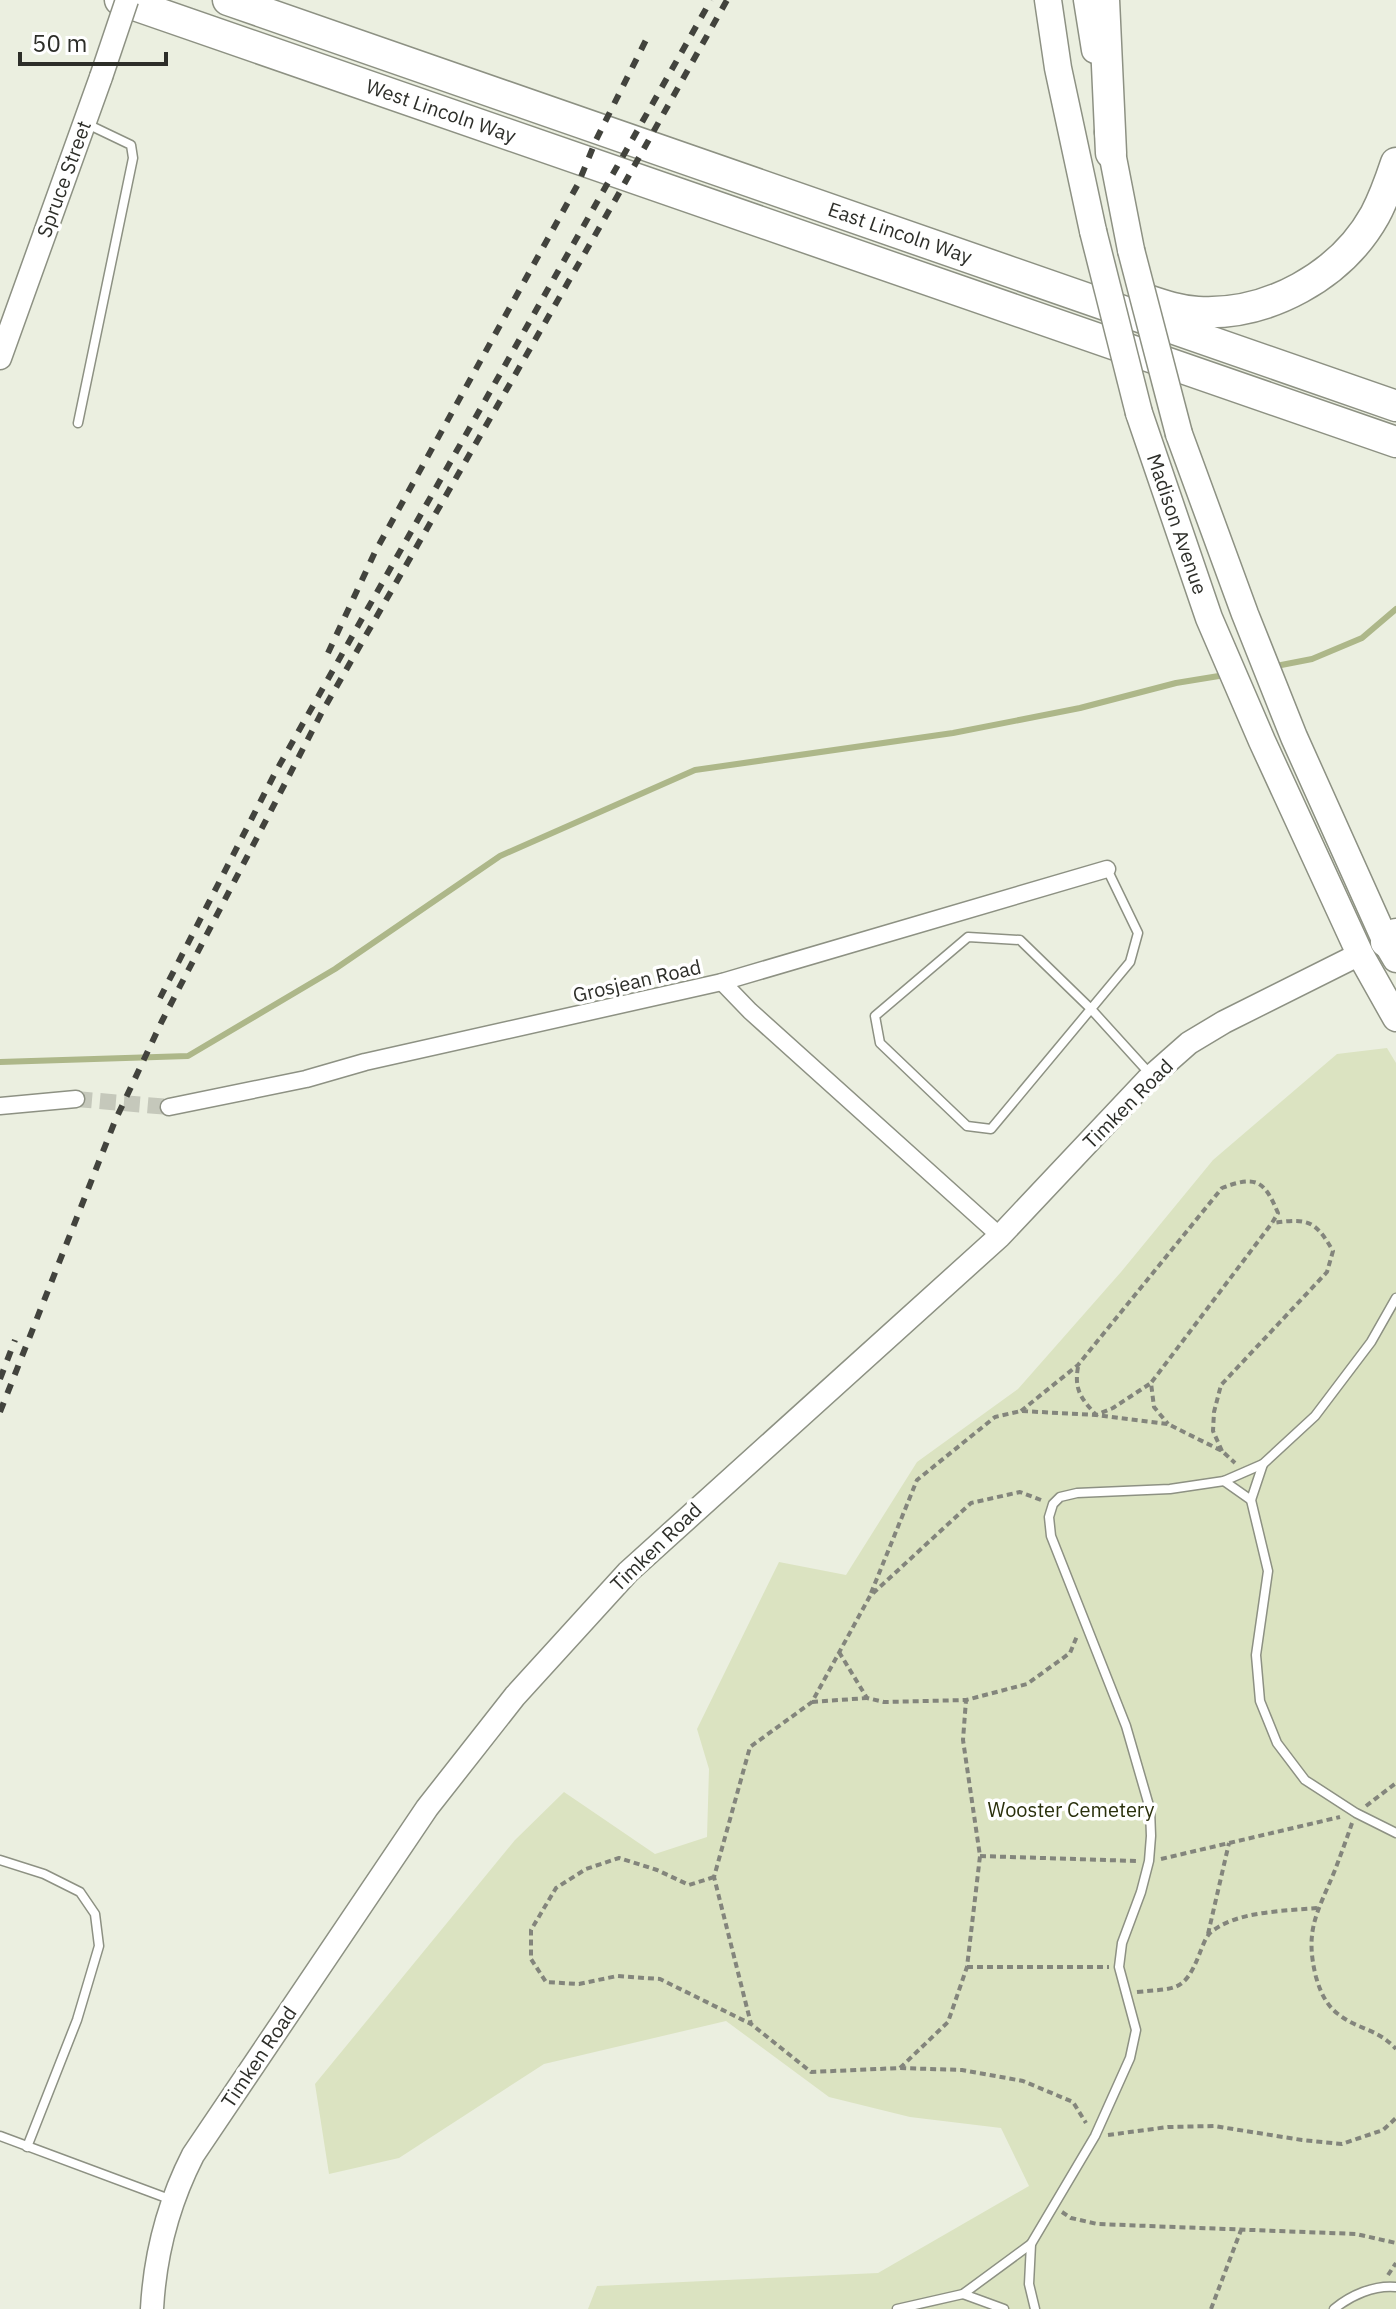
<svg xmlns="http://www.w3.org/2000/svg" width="1396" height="2309" viewBox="0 0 1396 2309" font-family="'IBM Plex Sans',sans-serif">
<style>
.green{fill:#dbe3c1}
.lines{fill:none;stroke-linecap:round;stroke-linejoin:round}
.stream{stroke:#adb789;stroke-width:6}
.street-tunnel{stroke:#c5c8bb;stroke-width:16;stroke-dasharray:16 8;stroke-linecap:butt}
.lane-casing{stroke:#8d9183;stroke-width:11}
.street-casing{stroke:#8d9183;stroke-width:19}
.secondary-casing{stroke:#8d9183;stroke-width:25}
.primary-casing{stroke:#8d9183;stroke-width:29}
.highway-casing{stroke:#8d9183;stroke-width:33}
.path{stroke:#83857c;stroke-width:4;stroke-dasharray:6 4;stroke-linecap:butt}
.lane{stroke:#fff;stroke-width:8}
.street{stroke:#fff;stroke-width:16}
.secondary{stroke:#fff;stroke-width:22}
.primary{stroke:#fff;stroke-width:26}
.highway{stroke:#fff;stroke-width:30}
.rail{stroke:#42433d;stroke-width:6;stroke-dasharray:10 10;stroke-linecap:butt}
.secondary-bridge-casing{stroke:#8d9183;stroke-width:25;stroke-linecap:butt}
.primary-bridge-casing{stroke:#8d9183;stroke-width:29;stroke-linecap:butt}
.secondary-bridge{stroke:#fff;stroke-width:22}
.primary-bridge{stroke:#fff;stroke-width:26}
.labels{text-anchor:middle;stroke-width:7;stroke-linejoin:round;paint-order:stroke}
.street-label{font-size:20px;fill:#2d2e29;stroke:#fff}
.park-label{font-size:20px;fill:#2a300c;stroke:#fff}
</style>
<rect width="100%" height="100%" fill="#ebefe0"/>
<polygon class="green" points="1387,1048 1396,1063 1396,2309 588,2309 597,2286 878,2273 1029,2186 1001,2128 910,2117 829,2097 726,2021 544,2064 399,2158 329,2174 315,2084 515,1840 564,1792 655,1854 707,1837 709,1769 697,1729 779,1562 846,1575 917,1462 1018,1389 1121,1272 1213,1160 1337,1054"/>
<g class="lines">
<g class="stream">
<polyline points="1271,667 1312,659 1362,638 1396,609"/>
<polyline points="0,1062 188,1056 335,969 500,856 695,770 953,733 1080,708 1176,683 1225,675"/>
</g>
<polyline class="street-tunnel" points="76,1099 169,1107"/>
<g class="lane-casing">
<g id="lane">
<polyline points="78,423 133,158 131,145 85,123"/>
<polyline points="1107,869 1138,933 1130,962 991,1129 967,1126 880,1043 875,1016 968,937 1020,940 1091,1009 1150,1074"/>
<polyline points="1263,1464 1251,1500 1268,1571 1256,1655 1260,1701 1277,1743 1305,1780 1356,1813 1396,1833"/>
<polyline points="1224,1481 1251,1500"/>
<polyline points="0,1860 44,1874 80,1892 95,1914 99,1946 77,2020 27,2147"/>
<polyline points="0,2136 172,2200"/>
<polyline points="963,2294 1004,2309"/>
<polyline points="897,2309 963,2294 1031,2244"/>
<polyline points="1035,2309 1029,2284 1031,2244 1095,2136 1130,2058 1136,2030 1119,1967 1122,1943 1141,1892 1149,1861 1151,1836 1150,1809 1126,1726 1051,1536 1049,1517 1053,1504 1060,1497 1077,1493 1170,1489 1224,1481 1263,1464 1315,1416 1371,1342 1396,1298"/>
<path d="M1334,2309c17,-14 40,-24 62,-22"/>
</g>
</g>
<g class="street-casing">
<g id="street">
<polyline points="722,982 750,1011 1000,1236"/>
<polyline points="0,1106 76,1099"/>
<polyline points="169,1107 306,1079 365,1062 722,982 1107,869"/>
</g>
</g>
<g class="secondary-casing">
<g id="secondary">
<polyline points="0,358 101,77"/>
<path d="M152,2309c3,-56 16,-105 41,-154l234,-347 88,-112 113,-124 372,-336 147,-156 42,-37 35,-21 136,-68"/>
</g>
</g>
<g class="primary-casing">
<g id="primary">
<polyline points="1048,0 1058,68 1093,231"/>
<polyline points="1087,0 1095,50"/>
<polyline points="1108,132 1131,250"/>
<polyline points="1139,413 1209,618 1262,741 1360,954 1396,1018"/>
<polyline points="1179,434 1245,614 1294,737 1386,942 1396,959"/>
</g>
</g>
<g class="highway-casing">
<g id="highway">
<polyline points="120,0 1396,442"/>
<polyline points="228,0 1396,406"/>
<polyline points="1104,0 1111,153"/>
<path d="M1144,299c18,6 35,12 54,13 70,4 143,-36 177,-97 9,-17 15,-34 21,-52"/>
<polyline points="1386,942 1396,934"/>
</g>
</g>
<g class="path">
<path d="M1078,1367c-4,23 3,31 18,48l17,-7 38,-25"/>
<path d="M1021,1411l57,-46 144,-177c34,-13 42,-8 56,25l-6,10 -121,160 3,24 14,17"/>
<path d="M1222,1451l-9,-20 1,-19 7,-27 106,-113 6,-21c-18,-31 -25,-33 -61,-28"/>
<polyline points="1041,1500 1020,1492 971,1503 870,1596 812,1702 750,1747 714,1877 751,2024 811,2072 900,2068 962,2070 1023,2081 1073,2102 1086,2123"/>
<polyline points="871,1593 917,1480 995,1417 1021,1411 1096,1415 1168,1424 1222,1451 1235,1463"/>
<polyline points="839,1652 867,1698 884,1702 966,1700 1027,1684 1070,1653 1077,1636"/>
<polyline points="812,1702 867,1698"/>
<polyline points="1366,1806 1396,1783"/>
<path d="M1352,1823c-5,15 -11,31 -17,47 -17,42 -31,59 -19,107 4,14 10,28 22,37 20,16 39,14 58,35"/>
<polyline points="980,1856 1137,1861"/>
<polyline points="1161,1859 1340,1817"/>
<polyline points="714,1877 689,1885 657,1870 619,1858 586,1869 556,1888 531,1930 531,1959 546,1982 579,1984 617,1976 660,1979 751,2024"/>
<polyline points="1208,1934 1229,1843"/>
<polyline points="967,1967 1109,1967"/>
<path d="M1137,1992c38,-4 47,1 62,-37 3,-7 6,-17 11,-22 25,-22 75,-22 107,-25"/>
<polyline points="900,2068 948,2022 967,1967 980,1856 963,1740 966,1700"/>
<polyline points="1108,2135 1168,2127 1214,2126 1302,2140 1342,2144 1383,2130 1396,2118"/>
<polyline points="1062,2212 1071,2218 1097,2224 1356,2234 1396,2243"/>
<polyline points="1388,2275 1396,2263"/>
<polyline points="1211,2309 1241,2230"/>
</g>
<use href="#lane" class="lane"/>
<use href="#street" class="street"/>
<use href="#secondary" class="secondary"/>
<use href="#primary" class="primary"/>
<use href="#highway" class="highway"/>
<g class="rail">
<polyline points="328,653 375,552 578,184 596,140 647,38"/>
<polyline points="160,998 275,773 711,0"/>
<polyline points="0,1379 15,1340"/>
<polyline points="0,1412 115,1121 162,1021 322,712 618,195 727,0"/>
</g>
<g class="secondary-bridge-casing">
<polyline id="secondary-bridge" points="101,77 127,0"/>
</g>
<g class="primary-bridge-casing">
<g id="primary-bridge">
<polyline points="1093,231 1139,413"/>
<polyline points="1131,250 1179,434"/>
</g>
</g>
<use href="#secondary-bridge" class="secondary-bridge"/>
<use href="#primary-bridge" class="primary-bridge"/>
</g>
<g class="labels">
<g class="street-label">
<text transform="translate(441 111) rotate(19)" y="7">West Lincoln Way</text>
<text transform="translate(64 179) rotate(-70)" y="7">Spruce Street</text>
<text transform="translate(900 233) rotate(19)" y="7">East Lincoln Way</text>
<text transform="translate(1177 524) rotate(71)" y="7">Madison Avenue</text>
<text transform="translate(637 981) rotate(-13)" y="7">Grosjean Road</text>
<text transform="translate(1128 1104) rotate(-45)" y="7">Timken Road</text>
<text transform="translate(656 1547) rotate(-44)" y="7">Timken Road</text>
<text transform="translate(259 2057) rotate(-56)" y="7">Timken Road</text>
</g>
<g class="park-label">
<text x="1071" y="1817">Wooster Cemetery</text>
</g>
</g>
<path d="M20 52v12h146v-12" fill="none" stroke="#2d2e29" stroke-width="4"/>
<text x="32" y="52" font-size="24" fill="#2d2e29" stroke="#ffffff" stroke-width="6" paint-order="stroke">50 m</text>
</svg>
